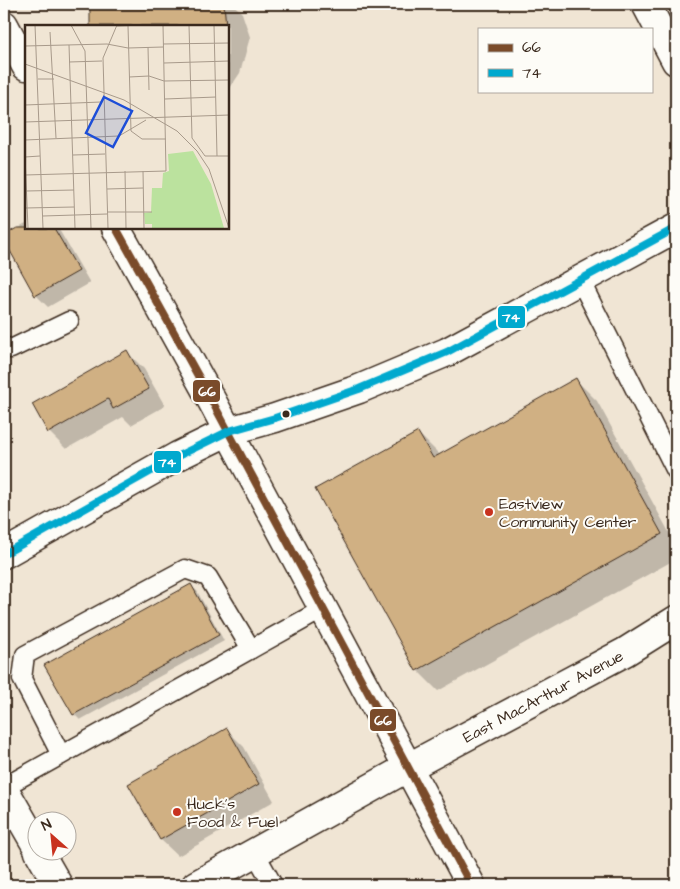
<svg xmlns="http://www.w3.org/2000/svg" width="680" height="889" viewBox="0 0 680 889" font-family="'Architects Daughter',sans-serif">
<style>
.shadow{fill:#0003}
.building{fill:#d0b083;stroke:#3b2a1e}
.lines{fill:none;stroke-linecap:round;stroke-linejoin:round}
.service-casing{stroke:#3b2a1e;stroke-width:21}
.minor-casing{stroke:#3b2a1e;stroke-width:31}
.secondary-casing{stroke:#3b2a1e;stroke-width:31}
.primary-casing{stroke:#3b2a1e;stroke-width:31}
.service{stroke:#fdfcf7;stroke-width:18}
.minor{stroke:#fdfcf7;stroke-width:28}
.secondary{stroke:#fdfcf7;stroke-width:28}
.primary{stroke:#fdfcf7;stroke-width:28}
.bus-1-casing{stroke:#fdfcf7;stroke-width:11}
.bus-2-casing{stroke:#fdfcf7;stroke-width:11}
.bus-1{stroke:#7a4b2a;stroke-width:8}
.bus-2{stroke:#00a9ce;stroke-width:8}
.bus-dot{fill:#3b2a1e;stroke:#fdfcf7;stroke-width:2}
.poi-dot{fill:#c8321e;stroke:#fdfcf7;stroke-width:2}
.labels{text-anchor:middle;stroke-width:4;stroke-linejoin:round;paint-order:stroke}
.poi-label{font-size:16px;fill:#3b2a1e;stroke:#fdfcf7;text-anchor:start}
.street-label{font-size:16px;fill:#3b2a1e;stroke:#fdfcf7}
.inset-road{fill:none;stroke:#a89a8b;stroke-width:1}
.view{fill:#1d4ed8;fill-opacity:0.15;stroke:#1d4ed8;stroke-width:2.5}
.inset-edge{fill:none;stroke:#3b2a1e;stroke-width:2.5}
.line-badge{stroke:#fdfcf7;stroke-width:2}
.badge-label{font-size:14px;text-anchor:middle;font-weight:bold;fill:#fff}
</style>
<rect width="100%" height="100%" fill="#f0e5d4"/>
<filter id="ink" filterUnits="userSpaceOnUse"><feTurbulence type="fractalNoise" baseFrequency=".02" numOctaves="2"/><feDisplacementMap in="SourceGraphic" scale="10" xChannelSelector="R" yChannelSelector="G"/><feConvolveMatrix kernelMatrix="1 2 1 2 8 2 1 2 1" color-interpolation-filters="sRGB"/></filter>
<g filter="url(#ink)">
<g class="shadow">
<polygon points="93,4 233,4 242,13 250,37 240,73 228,91 228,26 91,26 91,13"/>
<polygon points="26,224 26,228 58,228 90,283 48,307 36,295 8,246 4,248 4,230 6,235"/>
<polygon points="127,352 144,369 165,406 131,425 123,417 66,449 49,432"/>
<polygon points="576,380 597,401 676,545 676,559 438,691 417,670 418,433 440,455"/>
<polygon points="191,586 197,591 224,641 80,720 74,714"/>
<polygon points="227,730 244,747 274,801 178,856 161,840 129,784"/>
</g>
<g class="building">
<polygon points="90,4 224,4 226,26 90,26"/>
<polygon points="17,228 54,228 79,271 35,296 4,240 4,235"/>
<polygon points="127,350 149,389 113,409 108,399 48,433 32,404"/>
<polygon points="576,378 662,534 416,671 315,489 418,432 433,458"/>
<polygon points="191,584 219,635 73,715 44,665"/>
<polygon points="227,728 259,784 160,840 128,784"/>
</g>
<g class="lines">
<g class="service-casing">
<g id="service">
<polyline points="580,280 676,471"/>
<polyline points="4,346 11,349 69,321"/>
<polyline points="61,755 22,679 25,655 185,569 208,577 251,649"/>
<polyline points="4,787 323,609"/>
<polyline points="255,853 273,885"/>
</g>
</g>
<g class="minor-casing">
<polyline id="minor" points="646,4 676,61"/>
</g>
<g class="secondary-casing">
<g id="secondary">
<polyline points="4,554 178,456 229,431 275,418 359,389 447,352 676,228"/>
<path id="s1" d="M196,885l211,-117 218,-116 51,-32"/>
</g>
</g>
<g class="primary-casing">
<g id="primary">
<polyline points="4,25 26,66"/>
<polyline points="116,228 212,401 471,885"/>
<polyline points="4,789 38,848"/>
<polyline points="39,852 58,885"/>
</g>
</g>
<use href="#service" class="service"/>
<use href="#minor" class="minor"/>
<use href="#secondary" class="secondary"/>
<use href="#primary" class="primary"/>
<g class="bus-1-casing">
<polyline id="bus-1" points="116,228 212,401 471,885"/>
</g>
<g class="bus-2-casing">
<polyline id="bus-2" points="4,554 178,456 229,431 275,418 359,389 447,352 676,228"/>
</g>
<use href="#bus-1" class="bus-1"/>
<use href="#bus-2" class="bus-2"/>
</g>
</g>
<circle class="bus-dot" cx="286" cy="414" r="4.5"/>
<g class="poi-dot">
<circle cx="489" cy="512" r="5"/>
<circle cx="177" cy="812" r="5"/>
</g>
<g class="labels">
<g class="poi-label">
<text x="499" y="509">Eastview<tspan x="499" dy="18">Community Center</tspan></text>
<text x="187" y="809">Huck's<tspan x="187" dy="18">Food &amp; Fuel</tspan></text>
</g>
<g class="street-label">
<text dy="6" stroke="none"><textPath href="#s1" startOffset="395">East MacArthur Avenue</textPath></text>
</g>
</g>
<g transform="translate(25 25)">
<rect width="204" height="204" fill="#f0e5d4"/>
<path d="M168,126l18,33 13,44h-72v-4h-7l-1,-11 7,-1 1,-24h10l1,-15 6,-2 -1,-17z" fill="#bbe29e"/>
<path class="inset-road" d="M10,0l8,203M46,0l14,26 6,177M164,0l3,113 13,18h24M189,0l3,131M92,1l27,-1M103,1l3,105 11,8h24M25,7l6,106M138,19l66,-1M44,20l6,183M0,21l82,-2 21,4 35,-1M123,22l1,43M44,37l33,-1M139,38l65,-2M0,39l99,36 53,31 20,20 12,18 20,59M104,52l20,-1 15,5 65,-1M13,54h16M140,74l51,-2M0,80l76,-3M0,97l204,-7M0,115l94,-4 27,-16M48,130l32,-1M0,131l3,72M0,132l15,-1M100,146l1,57M118,146l1,57M0,150l141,-4 -3,-146M82,164l36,-1M1,166l48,-1M0,183l49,-1M82,187h45M18,191l64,-2M83,203l-5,-170 14,-33"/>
<path class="view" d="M79,72l28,14 -19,36 -27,-14z"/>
<rect width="204" height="204" class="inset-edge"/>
</g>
<g class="line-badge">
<rect x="497" y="305" width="29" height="24" rx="5" fill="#00a9ce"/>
<rect x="192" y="379" width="29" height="24" rx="5" fill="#7a4b2a"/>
<rect x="153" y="450" width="29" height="24" rx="5" fill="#00a9ce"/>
<rect x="369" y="708" width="28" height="24" rx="5" fill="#7a4b2a"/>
</g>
<g class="badge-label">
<text x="511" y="322">74</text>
<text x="207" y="396">66</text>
<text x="167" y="467">74</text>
<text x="383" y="725">66</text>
</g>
<rect width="680" height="889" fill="none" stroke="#fdfcf7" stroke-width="20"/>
<rect x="10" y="10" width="660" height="869" fill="none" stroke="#3b2a1e" stroke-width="2" filter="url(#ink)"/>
<rect x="478" y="28" width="175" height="65" fill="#fdfcf7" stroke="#afa8a0"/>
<rect x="488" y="44" width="25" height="8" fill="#7a4b2a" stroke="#afa8a0"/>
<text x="522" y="52" font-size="15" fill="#3b2a1e">66</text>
<rect x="488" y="69" width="25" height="8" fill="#00a9ce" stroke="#afa8a0"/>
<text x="522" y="78" font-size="15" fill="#3b2a1e">74</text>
<g transform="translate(52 836) rotate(333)"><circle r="24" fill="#fdfcf7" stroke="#afa8a0"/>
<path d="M0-4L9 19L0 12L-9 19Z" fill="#c8321e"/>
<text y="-8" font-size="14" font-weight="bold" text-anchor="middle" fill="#3b2a1e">N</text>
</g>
</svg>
